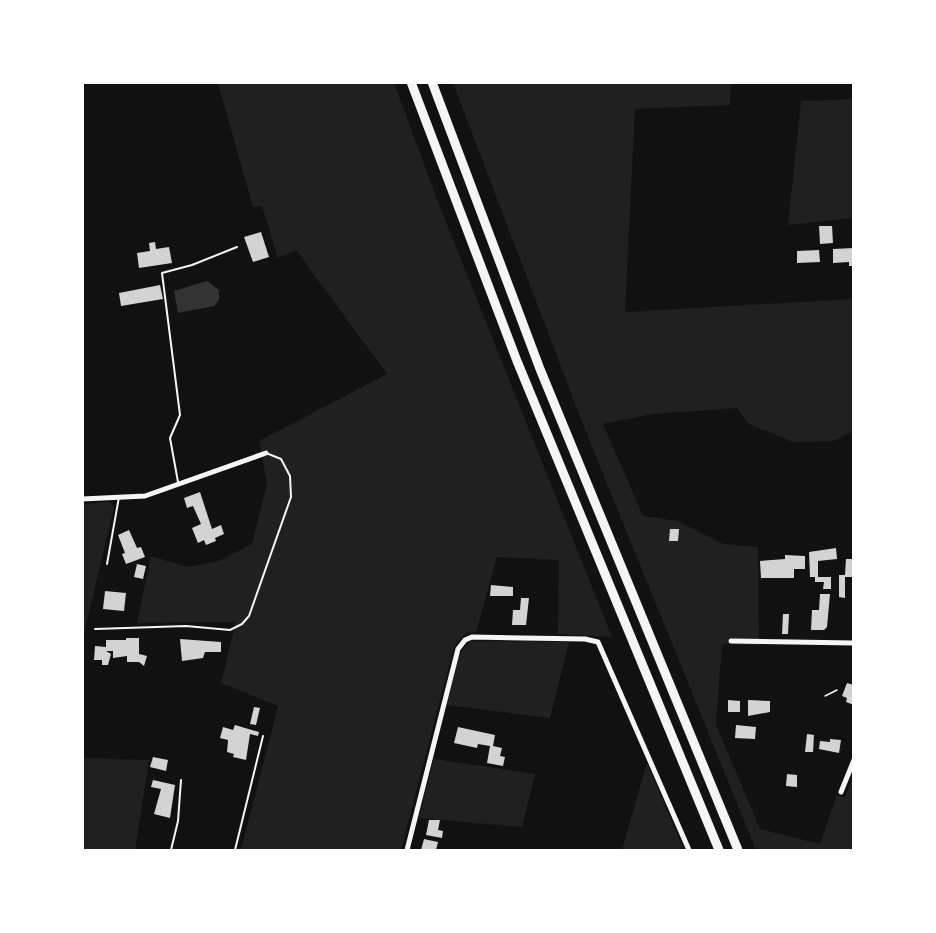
<svg xmlns="http://www.w3.org/2000/svg" width="936" height="933" viewBox="0 0 936 933" font-family="'Titillium Web',sans-serif">
<style>
.green{fill:#202020}
.water{fill:#333}
.building{fill:#d3d3d3}
.lines{fill:none;stroke-linecap:round;stroke-linejoin:round}
.path{stroke:#f5f5f5;stroke-width:1.5}
.service{stroke:#f5f5f5;stroke-width:2}
.minor{stroke:#f5f5f5;stroke-width:5}
.motorway{stroke:#f5f5f5;stroke-width:9}
</style>
<rect width="100%" height="100%" fill="#111"/>
<g class="green">
<polygon points="218,83 394,83 438,202 612,637 558,634 559,560 497,557 476,632 466,633 454,646 401,850 241,850 278,706 221,683 236,622 137,623 151,556 187,567 219,561 252,544 267,483 259,441 387,374 296,250 278,258 262,206 253,207"/>
<polygon points="453,83 731,83 730,105 635,109 625,312 853,299 853,431 833,441 793,442 749,424 737,408 653,414 603,424 643,516 677,521 723,544 758,547 759,645 722,644 716,725 760,829 820,844 837,795 845,798 853,776 854,841 850,850 756,850 584,427"/>
<polygon points="853,99 853,218 788,225 801,101"/>
<polygon points="110,502 114,507 83,638 83,504"/>
<path d="M472,641l97,1 -19,76 -103,-13c5,-19 7,-55 25,-64z"/>
<polygon points="83,758 149,760 135,850 83,850"/>
<polygon points="434,759 535,774 522,827 419,818"/>
<polygon points="647,763 684,850 622,850"/>
</g>
<polygon class="water" points="207,281 219,290 219,300 214,306 178,313 174,291"/>
<g class="building">
<polygon points="819,226 832,226 833,243 820,244"/>
<polygon points="261,232 269,257 253,262 244,237"/>
<polygon points="155,242 156,249 169,247 172,263 139,268 137,253 150,251 149,243"/>
<polygon points="854,248 854,266 849,266 849,262 833,263 833,249"/>
<polygon points="819,250 820,262 797,263 797,251"/>
<polygon points="160,285 163,299 121,306 119,293"/>
<polygon points="200,492 212,529 221,525 224,534 215,538 216,541 206,545 204,540 198,543 192,528 201,524 193,506 187,508 184,498"/>
<polygon points="670,529 679,529 678,541 669,541"/>
<polygon points="129,530 137,548 141,547 145,557 126,564 122,554 125,553 118,535"/>
<polygon points="836,548 837,559 818,561 818,577 831,577 831,589 823,589 824,582 815,582 815,577 810,577 809,552"/>
<polygon points="785,555 805,556 805,569 794,569 794,578 761,578 760,561 785,559"/>
<polygon points="846,559 854,559 854,577 845,577 845,598 839,597 839,575 845,575"/>
<polygon points="137,564 146,566 143,579 134,577"/>
<polygon points="491,585 513,587 513,596 490,596"/>
<polygon points="105,591 126,593 124,611 103,609"/>
<polygon points="820,594 830,594 827,627 824,630 811,630 812,610 819,610"/>
<polygon points="521,598 529,598 526,625 512,625 513,610 520,610"/>
<polygon points="783,614 789,614 788,634 782,634"/>
<polygon points="126,638 139,638 139,654 147,656 144,666 139,662 127,662 127,656 113,658 113,651 106,651 111,654 108,665 102,665 102,660 94,660 95,646 106,647 106,640 126,640"/>
<polygon points="180,639 221,642 221,652 205,652 203,658 182,661"/>
<polygon points="847,683 854,685 854,705 846,702 847,698 842,696"/>
<polygon points="728,700 740,701 740,712 728,712"/>
<polygon points="748,700 770,701 770,712 748,716"/>
<polygon points="254,707 260,708 256,725 250,724"/>
<polygon points="235,725 259,732 258,736 250,734 246,760 233,757 234,754 227,752 228,740 220,738 223,727 233,730"/>
<polygon points="736,725 756,727 755,739 735,738"/>
<polygon points="458,727 495,735 493,746 502,748 500,756 505,757 503,766 487,763 490,746 478,744 477,748 454,743"/>
<polygon points="807,734 814,735 813,752 805,752"/>
<polygon points="830,739 841,740 839,753 819,749 820,741 830,742"/>
<polygon points="153,757 168,760 166,771 150,767"/>
<polygon points="787,774 797,775 797,787 786,786"/>
<polygon points="153,780 175,785 170,818 154,814 161,789 151,787"/>
<polygon points="429,820 440,820 438,830 443,831 442,838 426,835"/>
<polygon points="424,839 438,842 436,850 421,850"/>
</g>
<g class="lines">
<polyline class="path" points="825,696 837,690"/>
<g class="service">
<polyline points="178,482 170,438 180,415 162,273 192,265 237,247"/>
<polyline points="107,564 119,497"/>
<polyline points="95,629 186,626 230,630 242,624 249,616 291,497 290,476 281,459 266,453"/>
<polyline points="171,850 178,821 181,780"/>
<polyline points="235,850 263,736"/>
</g>
<g class="minor">
<polyline points="82,499 145,496 266,453"/>
<polyline points="731,641 854,643"/>
<polyline points="841,792 854,760"/>
<polyline points="407,850 458,649 465,640 472,637 585,639 598,642 689,850"/>
</g>
<g class="motorway">
<polyline points="411,82 517,361 719,850"/>
<polyline points="432,82 540,369 738,850"/>
</g>
</g>
<rect width="936" height="933" fill="none" stroke="#ffffff" stroke-width="168"/>
</svg>
